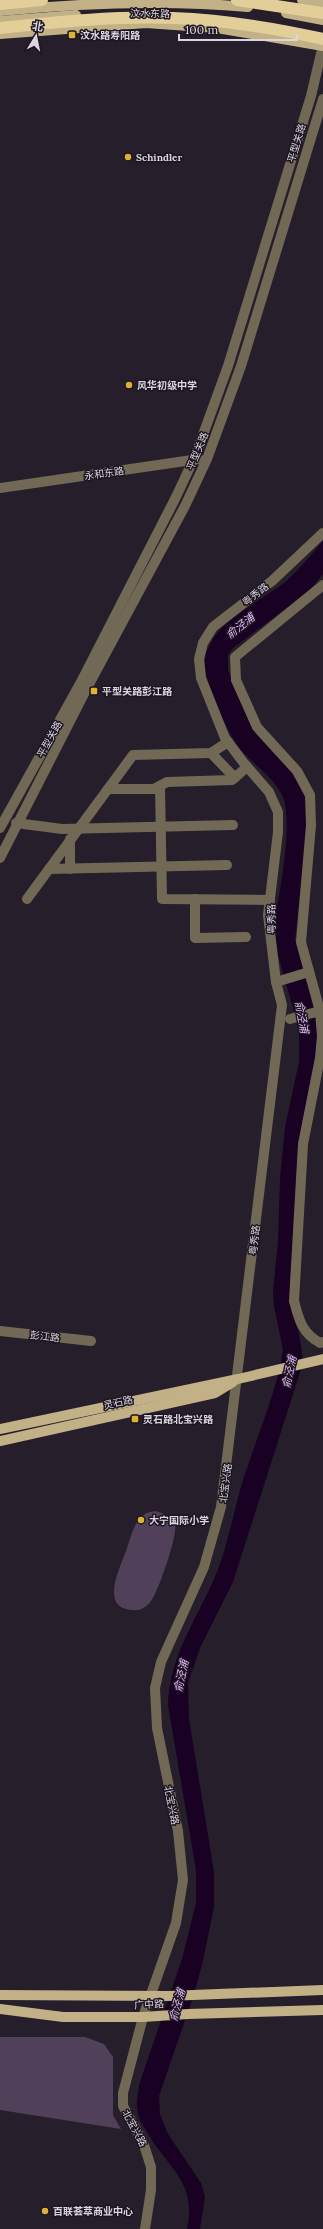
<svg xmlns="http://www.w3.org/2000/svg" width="323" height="2229" viewBox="0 0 323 2229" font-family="Lora,'Noto Sans SC',serif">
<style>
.green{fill:#514059}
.water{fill:#180122}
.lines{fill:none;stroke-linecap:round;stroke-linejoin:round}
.minor{stroke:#716955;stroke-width:10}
.major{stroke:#c2b186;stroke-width:10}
.highway{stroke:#e2ce99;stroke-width:12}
.highway-bridge{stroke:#e2ce99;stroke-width:12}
.poi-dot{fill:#dcb233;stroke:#1d1521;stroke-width:1.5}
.labels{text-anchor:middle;stroke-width:3;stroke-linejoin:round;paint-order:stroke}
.street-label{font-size:10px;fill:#dbd6de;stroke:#1d1521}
.poi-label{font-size:10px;font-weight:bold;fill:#dbd6de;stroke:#1d1521;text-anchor:start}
.water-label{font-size:11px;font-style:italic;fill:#e2b5f7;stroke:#1d1521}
</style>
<rect width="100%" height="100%" fill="#261e2a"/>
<g class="green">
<path d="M155,1511c8,2 16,5 20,14 3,9 -17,68 -24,76 -3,5 -8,7 -12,9 -41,3 -21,-38 -13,-59 4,-11 7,-26 15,-34 4,-4 8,-5 14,-6z"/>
<polygon points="0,2037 85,2037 104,2044 113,2057 113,2115 121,2129 0,2110"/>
</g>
<path class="water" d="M323,541v33l-13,16 -77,58 -5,7v15l25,58 41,46 10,20 4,16 -1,17 -12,113 24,88 -29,255c3,27 11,53 13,80l-70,219 -33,66 -12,35 1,36 25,153v35l-12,58 -8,29 -35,102 1,18 8,20 33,49 4,14 -5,32h-13c10,-48 -19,-60 -40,-97 -5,-8 -10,-16 -10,-26 -1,-6 2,-14 2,-21l43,-126 14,-56v-33l-28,-165c1,-50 31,-89 49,-133 11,-28 16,-57 24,-85 12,-40 29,-79 39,-119l3,-18 -9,-44 -1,-15 5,-49 2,-64 5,-51 14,-65v-33l-24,-84 -1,-16c4,-33 20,-102 9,-132 -8,-18 -27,-31 -40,-45 -14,-15 -40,-70 -38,-91 0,-8 4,-15 8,-22 12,-20 51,-41 71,-56 14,-12 27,-28 39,-42z"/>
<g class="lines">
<g class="minor">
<polyline points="0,488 199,459"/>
<polyline points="323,585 235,657 236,680 257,727 297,771 310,795 311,825 301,942 320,1011 323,1010"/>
<polyline points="211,753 235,778"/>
<polyline points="160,786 162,899 270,900"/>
<polyline points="108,789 154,789 167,782 232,780 247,767"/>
<polyline points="16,823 62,829 233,825"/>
<polyline points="0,828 81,682 176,497 196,454 228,366 311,96 323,45"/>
<polyline points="0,858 87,688 185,506 207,459 241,366 323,99"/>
<polyline points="49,869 227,865"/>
<polyline points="70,869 70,839"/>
<polyline points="27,899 133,755 211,753 228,742"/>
<polyline points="195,899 195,938 246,937"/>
<polyline points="276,982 309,972"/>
<path d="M290,1019l30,-8 2,25 -2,22 -17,86 -9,157c5,19 8,32 26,42l3,-1"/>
<polyline points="0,1331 91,1341"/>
<polyline points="145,2229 151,2190 151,2167 143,2142 123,2106 123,2093 143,2017 176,1923 183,1880 178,1831 157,1728 155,1688 161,1662 204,1567 221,1507 282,1005 276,982 268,915 278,832 278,812 269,792 243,762 225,738 201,678 199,659 203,643 213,627 272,581 323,533"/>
</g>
<g class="major">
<polyline points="302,0 323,4"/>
<path d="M0,11c82,-8 166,-11 248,-4"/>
<polyline points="286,13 323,20"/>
<polyline points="0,21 76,15"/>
<polyline points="0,34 146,23 217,28 323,46"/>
<polyline points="0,1429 238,1379 323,1359"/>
<polyline points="0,1441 215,1393 233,1382"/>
<polyline points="0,1995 168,1996 323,1990"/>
<polyline points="0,2009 63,2017 143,2017 188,2014 323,2010"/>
</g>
<g class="highway">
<polyline points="237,0 323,13"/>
<polyline points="0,4 42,0"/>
</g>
<path class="highway-bridge" d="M0,28c57,-6 115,-12 173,-10 50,2 101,10 150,21"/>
</g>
<g class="poi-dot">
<rect x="68" y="31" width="8" height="8" rx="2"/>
<circle cx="128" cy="157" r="4"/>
<circle cx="129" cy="385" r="4"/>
<rect x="90" y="687" width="8" height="8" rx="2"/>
<rect x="131" y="1415" width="8" height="8" rx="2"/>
<circle cx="141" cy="1520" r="4"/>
<circle cx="45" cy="2211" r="4"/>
</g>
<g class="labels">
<g class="street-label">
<text transform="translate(150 13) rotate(1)" y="4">汶水东路</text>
<text transform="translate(296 143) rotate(-73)" y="4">平型关路</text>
<text transform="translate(197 451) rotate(-67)" y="4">平型关路</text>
<text transform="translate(104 473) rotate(-8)" y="4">永和东路</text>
<text transform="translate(255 594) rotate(-38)" y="4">粤秀路</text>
<text transform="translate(49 739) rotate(-61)" y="4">平型关路</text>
<text transform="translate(271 919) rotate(-91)" y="4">粤秀路</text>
<text transform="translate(254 1240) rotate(-83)" y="4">粤秀路</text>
<text transform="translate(45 1336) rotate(7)" y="4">彭江路</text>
<text transform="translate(118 1402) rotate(-13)" y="4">灵石路</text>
<text transform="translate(225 1483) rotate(-82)" y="4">北宝兴路</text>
<text transform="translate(172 1805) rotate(79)" y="4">北宝兴路</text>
<text transform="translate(149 2004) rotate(-3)" y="4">广中路</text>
<text transform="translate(135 2128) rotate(62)" y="4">北宝兴路</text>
</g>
<g class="poi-label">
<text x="80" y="39">汶水路寿阳路</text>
<text x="136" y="161">Schindler</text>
<text x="137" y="389">风华初级中学</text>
<text x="102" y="695">平型关路彭江路</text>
<text x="143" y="1423">灵石路北宝兴路</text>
<text x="149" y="1524">大宁国际小学</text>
<text x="53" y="2215">百联荟萃商业中心</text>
</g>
<g class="water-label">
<text transform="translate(240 626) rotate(-38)" y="4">俞泾浦</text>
<text transform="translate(302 1017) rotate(80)" y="4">俞泾浦</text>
<text transform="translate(289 1372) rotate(-78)" y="4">俞泾浦</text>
<text transform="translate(181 1676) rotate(-78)" y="4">俞泾浦</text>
<text transform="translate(177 2005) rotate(-74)" y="4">俞泾浦</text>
</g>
</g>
<g transform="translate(36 36) rotate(10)" stroke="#1d1521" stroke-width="3" paint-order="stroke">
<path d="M0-3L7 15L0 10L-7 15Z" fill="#dbd6de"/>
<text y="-6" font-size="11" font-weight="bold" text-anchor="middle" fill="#dbd6de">北</text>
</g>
<path d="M179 34v6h118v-6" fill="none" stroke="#dbd6de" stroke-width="2"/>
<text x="185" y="34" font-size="12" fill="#dbd6de" stroke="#1d1521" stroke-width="3" paint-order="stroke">100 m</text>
</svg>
